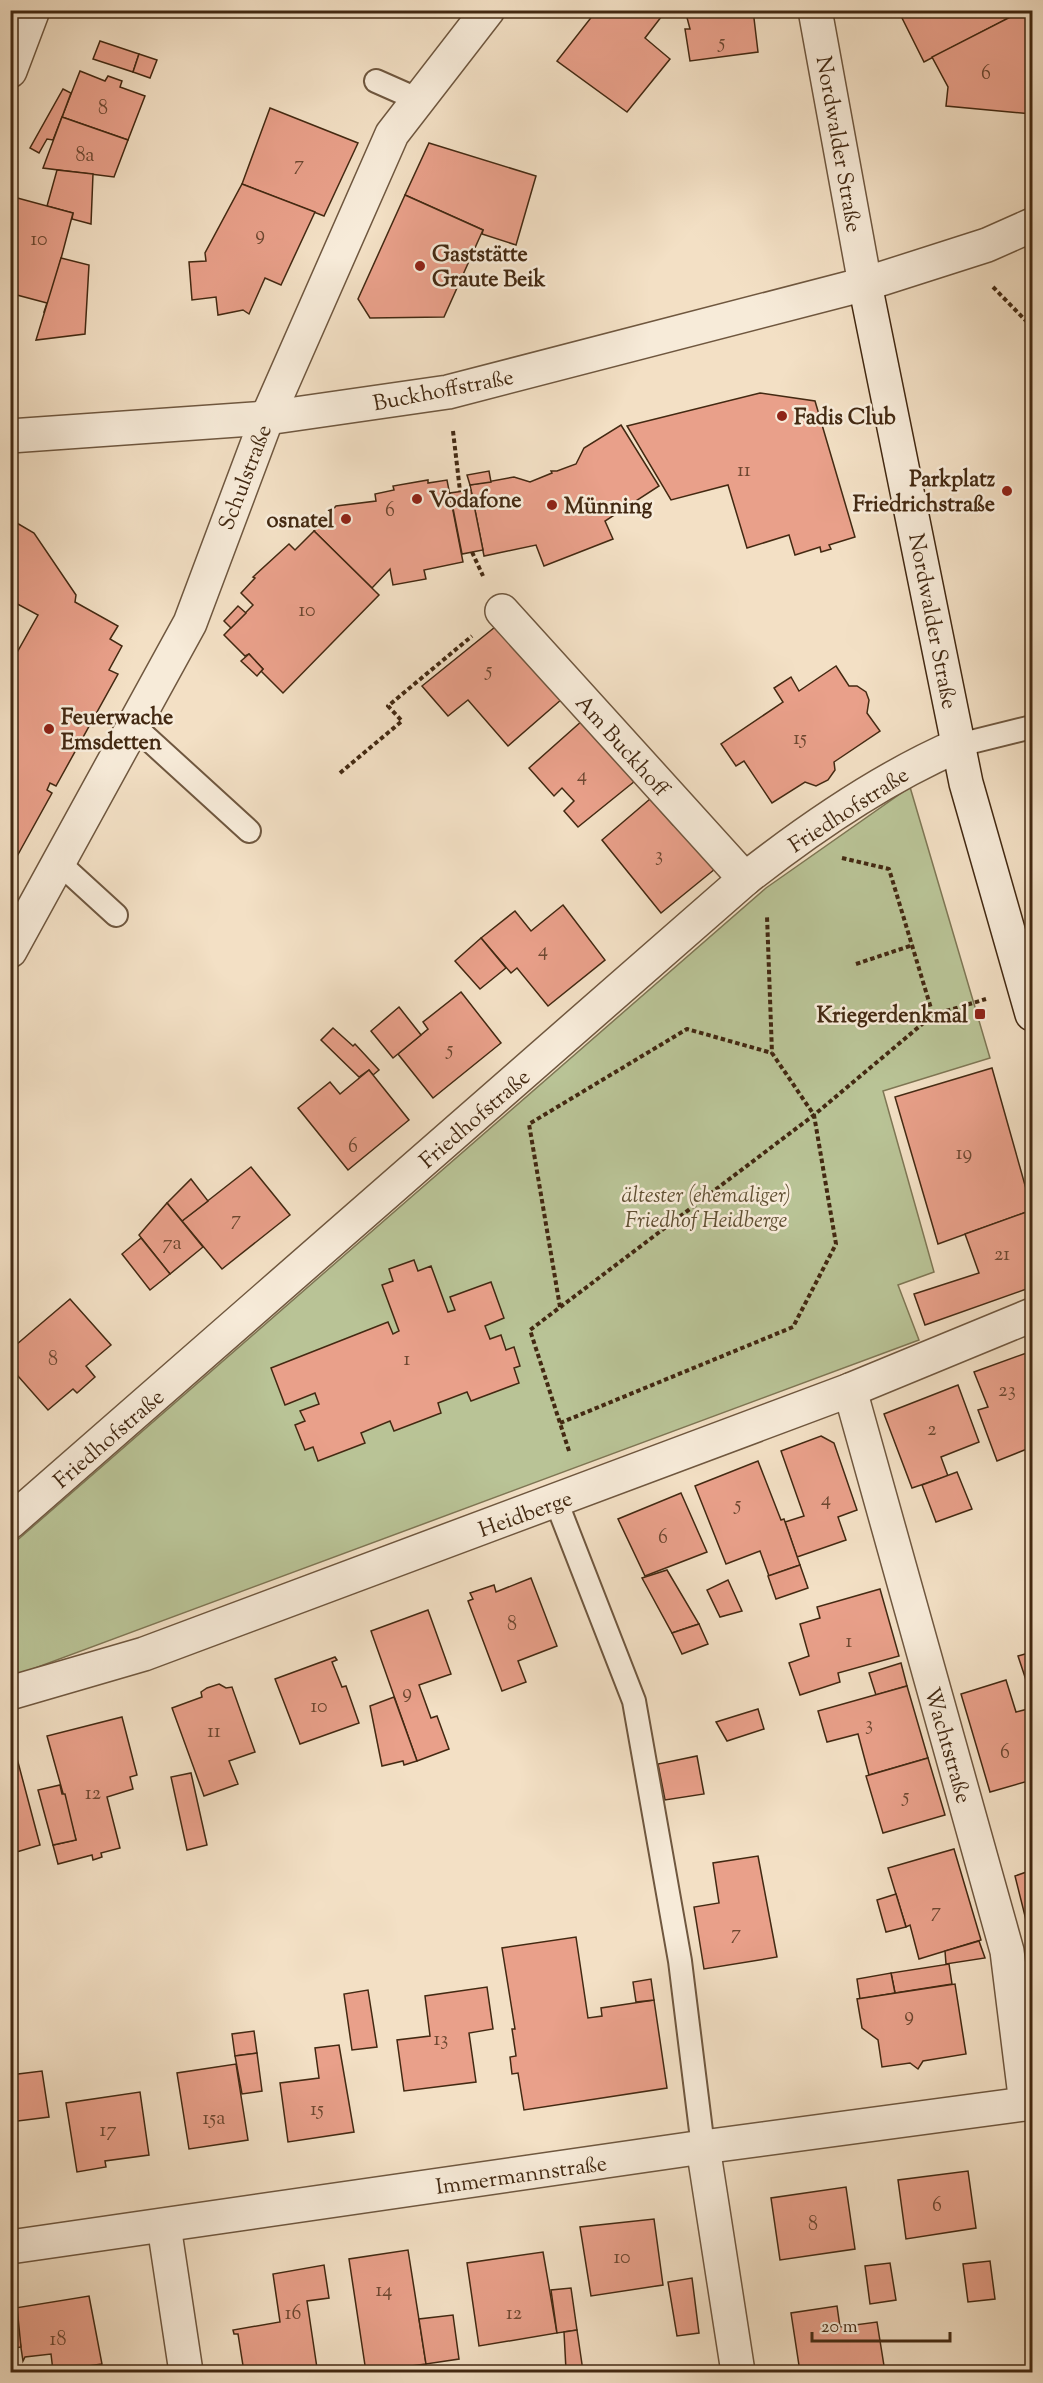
<svg xmlns="http://www.w3.org/2000/svg" width="1043" height="2383" viewBox="0 0 1043 2383" font-family="'Sorts Mill Goudy',serif">
<style>
.green{fill:#b9c396;stroke:#7e7654;stroke-width:1.5}
.building{fill:#e9a08a;stroke:#432912;stroke-width:1.5}
.lines{fill:none;stroke-linecap:round;stroke-linejoin:round}
.service-casing{stroke:#6f573f;stroke-width:26}
.minor-casing{stroke:#6f573f;stroke-width:36}
.tertiary-casing{stroke:#6f573f;stroke-width:36}
.secondary-casing{stroke:#432912;stroke-width:36}
.path{stroke:#432912;stroke-width:4;stroke-dasharray:4.5 3;stroke-linecap:butt}
.service{stroke:#f7ebd9;stroke-width:22}
.minor{stroke:#f7ebd9;stroke-width:33}
.tertiary{stroke:#f7ebd9;stroke-width:33}
.secondary{stroke:#f7ebd9;stroke-width:33}
.poi-dot{fill:#8f2418;stroke:#f7ebd9;stroke-width:2}
.labels{text-anchor:middle;stroke-width:5;stroke-linejoin:round;paint-order:stroke}
.number-label{font-size:20px;fill:#6c4730}
.street-label{font-size:22px;fill:#432912;stroke:#f7ebd9}
.poi-label{font-size:22px;font-weight:bold;fill:#432912;stroke:#f7ebd9;text-anchor:start}
.park-label{font-size:22px;font-style:italic;fill:#605033;stroke:#f7ebd9}
</style>
<rect width="100%" height="100%" fill="#f3e0c5"/>
<filter id="stains"><feTurbulence type="fractalNoise" baseFrequency=".00333" numOctaves="4"/><feColorMatrix values="0 0 0 0 .2 0 0 0 0 .09 0 0 0 0 .02 0 0 0 .5 -.17"/></filter>
<radialGradient id="worn" r=".72"><stop offset=".6" stop-color="#630" stop-opacity="0"/><stop offset="1" stop-color="#630" stop-opacity=".3"/></radialGradient>
<polygon class="green" points="910,787 990,1058 883,1091 934,1272 898,1285 919,1340 11,1677 10,1549 14,1543 766,888"/>
<g class="building">
<polygon points="597,10 665,12 645,38 670,59 627,112 557,61"/>
<polygon points="685,10 753,10 758,52 690,61 685,29 690,29"/>
<polygon points="898,10 1024,10 924,62"/>
<polygon points="1024,10 1032,10 1032,114 946,106 948,87 932,57"/>
<polygon points="100,41 139,54 133,72 93,59"/>
<polygon points="139,54 157,60 150,78 133,72"/>
<polygon points="80,71 105,81 108,76 122,81 120,87 145,96 128,140 62,117"/>
<polygon points="63,89 71,93 62,117 53,140 47,139 39,153 30,148"/>
<polygon points="270,108 358,143 324,216 242,184"/>
<polygon points="62,117 128,140 114,177 43,168"/>
<polygon points="429,143 536,176 516,245 482,234 483,230 405,195"/>
<polygon points="57,170 93,174 91,224 72,219 73,213 47,206"/>
<polygon points="242,184 315,212 281,285 265,278 249,314 243,310 218,315 216,297 192,300 189,262 206,261 205,253"/>
<polygon points="405,195 483,230 444,317 370,318 358,299"/>
<polygon points="10,196 73,213 47,312 44,312 47,303 13,294 10,302"/>
<polygon points="61,258 89,265 85,334 36,340"/>
<polygon points="760,393 815,401 855,537 829,545 831,549 821,552 820,547 795,555 789,535 747,548 728,485 671,500 627,426"/>
<polygon points="621,425 659,486 605,521 613,539 544,566 536,545 484,556 470,485 514,477 530,482 552,473 551,471 557,471 576,464 584,448"/>
<polygon points="489,471 491,482 470,485 467,475"/>
<polygon points="428,480 428,483 447,480 463,562 424,570 426,579 393,585 390,569 372,588 314,531 336,506 376,501 375,494 394,490 393,486"/>
<polygon points="471,490 483,550 462,554 450,493"/>
<polygon points="10,519 34,533 76,595 75,602 118,626 110,639 122,646 109,670 118,674 56,786 50,783 47,790 52,793 10,869 10,665 38,615 10,600"/>
<polygon points="314,531 379,595 283,693 261,671 263,669 249,654 245,656 224,635 253,605 241,593 255,578 253,577 289,544 295,550"/>
<polygon points="238,606 246,613 231,628 224,621"/>
<polygon points="500,623 562,699 508,746 468,700 448,716 422,686"/>
<polygon points="249,654 263,669 257,676 241,661"/>
<polygon points="836,666 849,686 857,686 866,692 869,700 867,713 880,731 834,762 835,770 828,780 816,786 805,782 772,803 744,761 736,766 721,744 783,702 774,688 791,677 799,691"/>
<polygon points="583,720 635,781 578,827 564,811 574,801 562,788 554,796 529,768"/>
<polygon points="650,799 673,825 677,821 715,869 661,913 602,840"/>
<polygon points="563,905 605,960 548,1006 517,968 511,973 481,938 515,911 531,931"/>
<polygon points="481,938 506,968 480,989 455,961"/>
<polygon points="461,992 501,1043 433,1098 398,1054 428,1029 423,1022"/>
<polygon points="399,1007 421,1035 393,1058 371,1031"/>
<polygon points="333,1028 353,1046 355,1044 379,1070 373,1075 369,1070 359,1077 321,1040"/>
<polygon points="992,1068 1032,1210 938,1244 895,1097"/>
<polygon points="369,1070 409,1120 348,1170 298,1108 330,1082 340,1094"/>
<polygon points="251,1167 290,1215 222,1269 182,1221"/>
<polygon points="191,1179 208,1201 182,1221 167,1203"/>
<polygon points="167,1203 203,1247 170,1274 139,1235"/>
<polygon points="1032,1210 1032,1287 925,1325 914,1294 979,1273 965,1234"/>
<polygon points="141,1238 170,1274 150,1290 122,1254"/>
<polygon points="414,1260 418,1271 431,1266 448,1312 455,1310 450,1297 491,1282 504,1318 485,1326 490,1339 501,1335 506,1350 514,1347 520,1366 514,1368 519,1383 471,1401 467,1392 438,1403 441,1413 394,1431 390,1421 361,1433 365,1443 318,1461 313,1447 305,1450 295,1425 305,1421 300,1411 319,1404 315,1393 285,1405 271,1368 388,1322 393,1334 399,1331 382,1285 393,1281 389,1269"/>
<polygon points="70,1299 111,1345 86,1366 95,1377 77,1393 73,1389 48,1410 10,1367 10,1350"/>
<polygon points="1032,1351 1032,1447 997,1461 978,1410 988,1407 974,1372"/>
<polygon points="958,1385 979,1442 941,1457 948,1476 912,1488 884,1414"/>
<polygon points="821,1436 834,1443 857,1510 838,1517 846,1540 797,1557 785,1522 804,1516 781,1451"/>
<polygon points="758,1461 781,1520 784,1519 800,1565 769,1576 760,1551 726,1564 695,1486"/>
<polygon points="957,1472 972,1509 936,1522 922,1485"/>
<polygon points="681,1493 707,1552 645,1576 618,1519"/>
<polygon points="800,1565 808,1588 776,1599 768,1576"/>
<polygon points="667,1570 699,1624 672,1633 642,1578"/>
<polygon points="531,1578 557,1646 518,1661 526,1682 502,1691 468,1601 473,1599 470,1593 494,1585 496,1592"/>
<polygon points="728,1580 742,1611 720,1617 707,1590"/>
<polygon points="880,1589 899,1656 838,1673 840,1682 800,1695 789,1663 809,1656 800,1624 820,1618 817,1607"/>
<polygon points="428,1610 451,1674 419,1685 431,1718 437,1716 449,1749 417,1761 371,1631"/>
<polygon points="699,1624 708,1644 682,1654 672,1633"/>
<polygon points="1032,1652 1032,1681 1027,1683 1018,1656"/>
<polygon points="335,1657 337,1660 332,1662 342,1687 346,1686 359,1723 300,1744 275,1679"/>
<polygon points="901,1663 907,1686 876,1695 869,1673"/>
<polygon points="1006,1680 1016,1712 1028,1709 1032,1723 1032,1780 990,1792 961,1694"/>
<polygon points="219,1684 226,1688 232,1687 255,1752 229,1761 238,1784 204,1796 172,1708 202,1697 201,1692 207,1688"/>
<polygon points="907,1686 928,1758 869,1775 858,1734 827,1742 818,1711"/>
<polygon points="394,1697 417,1761 404,1765 403,1761 382,1766 370,1706"/>
<polygon points="758,1709 764,1729 727,1741 716,1722"/>
<polygon points="122,1717 137,1775 130,1777 133,1789 107,1797 120,1848 101,1853 102,1857 93,1860 92,1855 58,1864 53,1845 76,1840 47,1736"/>
<polygon points="10,1732 40,1845 10,1854"/>
<polygon points="697,1756 704,1794 665,1800 658,1764"/>
<polygon points="928,1758 945,1815 883,1833 866,1776"/>
<polygon points="191,1773 207,1845 187,1850 171,1777"/>
<polygon points="60,1785 62,1794 65,1794 76,1840 53,1845 38,1790"/>
<polygon points="954,1849 981,1940 919,1959 910,1925 906,1927 888,1868"/>
<polygon points="758,1856 777,1957 704,1969 694,1907 719,1903 713,1863"/>
<polygon points="1032,1870 1032,1944 1015,1876"/>
<polygon points="896,1894 906,1927 886,1932 877,1900"/>
<polygon points="576,1937 588,2018 602,2016 601,2008 654,2000 667,2088 524,2110 518,2073 512,2074 510,2057 516,2056 512,2029 515,2029 502,1948"/>
<polygon points="979,1941 985,1958 946,1964 945,1951"/>
<polygon points="949,1964 952,1984 895,1993 891,1973"/>
<polygon points="891,1973 895,1993 860,1999 857,1979"/>
<polygon points="651,1979 654,2000 636,2002 633,1982"/>
<polygon points="955,1984 966,2054 923,2061 918,2069 910,2063 882,2067 878,2040 862,2028 857,1999"/>
<polygon points="487,1987 493,2029 469,2033 476,2082 404,2091 397,2040 430,2036 425,1996"/>
<polygon points="368,1990 377,2047 352,2050 344,1994"/>
<polygon points="254,2031 257,2053 235,2056 232,2034"/>
<polygon points="339,2045 354,2132 288,2142 280,2083 319,2078 315,2048"/>
<polygon points="257,2053 262,2091 242,2094 235,2056"/>
<polygon points="236,2064 248,2140 189,2149 177,2073"/>
<polygon points="42,2071 49,2117 10,2122 10,2075"/>
<polygon points="140,2092 149,2155 105,2161 106,2167 77,2172 66,2103"/>
<polygon points="968,2171 976,2228 906,2239 898,2180"/>
<polygon points="846,2187 855,2249 780,2260 771,2198"/>
<polygon points="654,2219 663,2285 591,2296 580,2227"/>
<polygon points="408,2250 426,2364 366,2372 349,2259"/>
<polygon points="543,2252 557,2333 479,2346 467,2263"/>
<polygon points="990,2261 995,2299 968,2302 963,2264"/>
<polygon points="890,2263 896,2300 870,2304 865,2266"/>
<polygon points="324,2265 329,2298 307,2301 317,2368 287,2372 244,2372 238,2334 234,2334 233,2330 280,2322 273,2274"/>
<polygon points="692,2278 699,2333 677,2336 668,2282"/>
<polygon points="571,2288 577,2330 557,2333 551,2290"/>
<polygon points="89,2296 102,2364 53,2371 51,2354 25,2357 23,2361 15,2308"/>
<polygon points="16,2298 21,2347 10,2349 10,2299"/>
<polygon points="837,2306 840,2327 877,2322 885,2372 800,2372 791,2313"/>
<polygon points="453,2315 459,2359 426,2364 419,2319"/>
<polygon points="577,2330 583,2371 569,2372 566,2370 564,2332"/>
</g>
<g class="lines">
<g class="service-casing">
<g id="service">
<polyline points="376,81 419,100"/>
<polyline points="134,726 249,831"/>
<polyline points="959,745 1032,727"/>
<polyline points="58,862 116,915"/>
<polyline points="556,1501 634,1701 680,1961 703,2147"/>
</g>
</g>
<g class="minor-casing">
<g id="minor">
<polyline points="815,10 865,284"/>
<polyline points="10,71 33,10"/>
<polyline points="502,611 745,879"/>
<polyline points="10,951 190,623 267,418 392,134 488,10"/>
<polyline points="850,1390 1007,1951 1026,2104"/>
<path d="M10,1522l735,-643c65,-51 137,-101 214,-134"/>
<polyline points="10,1693 144,1654 850,1390 1032,1315"/>
<polyline points="703,2147 738,2372"/>
<polyline points="164,2226 186,2372"/>
<polyline points="10,2247 703,2147 1032,2103"/>
</g>
</g>
<g class="tertiary-casing">
<polyline id="tertiary" points="10,436 267,418 448,392 865,284 987,245 1032,225"/>
</g>
<g class="secondary-casing">
<polyline id="secondary" points="865,284 966,783 1032,1014"/>
</g>
<g class="path">
<polyline points="993,287 1032,327"/>
<polyline points="453,431 460,491"/>
<polyline points="472,552 483,576"/>
<polyline points="340,773 402,721 388,706 472,636"/>
<polyline points="842,858 889,869 933,1015"/>
<polyline points="856,964 913,945"/>
<polyline points="560,1307 529,1124 687,1029 772,1053"/>
<polyline points="560,1423 793,1327 836,1244 814,1115 772,1053 767,916"/>
<polyline points="569,1451 530,1330 814,1115 933,1015 986,999"/>
</g>
<use href="#service" class="service"/>
<use href="#minor" class="minor"/>
<use href="#tertiary" class="tertiary"/>
<use href="#secondary" class="secondary"/>
</g>
<g class="poi-dot">
<circle cx="420" cy="266" r="6"/>
<circle cx="782" cy="416" r="6"/>
<circle cx="1007" cy="491" r="6"/>
<circle cx="417" cy="499" r="6"/>
<circle cx="552" cy="505" r="6"/>
<circle cx="346" cy="519" r="6"/>
<circle cx="49" cy="729" r="6"/>
<rect x="974" y="1008" width="12" height="12" rx="3"/>
</g>
<g class="labels">
<g class="number-label">
<text x="722" y="48">5</text>
<text x="986" y="79">6</text>
<text x="103" y="114">8</text>
<text x="85" y="161">8a</text>
<text x="299" y="170">7</text>
<text x="260" y="240">9</text>
<text x="39" y="245">10</text>
<text x="744" y="476">11</text>
<text x="390" y="516">6</text>
<text x="307" y="616">10</text>
<text x="489" y="676">5</text>
<text x="800" y="744">15</text>
<text x="582" y="781">4</text>
<text x="659" y="861">3</text>
<text x="543" y="956">4</text>
<text x="450" y="1055">5</text>
<text x="353" y="1152">6</text>
<text x="964" y="1159">19</text>
<text x="236" y="1225">7</text>
<text x="172" y="1249">7a</text>
<text x="1002" y="1260">21</text>
<text x="53" y="1365">8</text>
<text x="407" y="1365">1</text>
<text x="1007" y="1396">23</text>
<text x="932" y="1435">2</text>
<text x="826" y="1505">4</text>
<text x="738" y="1510">5</text>
<text x="663" y="1543">6</text>
<text x="512" y="1630">8</text>
<text x="849" y="1647">1</text>
<text x="407" y="1698">9</text>
<text x="319" y="1712">10</text>
<text x="869" y="1730">3</text>
<text x="214" y="1737">11</text>
<text x="1005" y="1758">6</text>
<text x="93" y="1799">12</text>
<text x="906" y="1802">5</text>
<text x="936" y="1917">7</text>
<text x="736" y="1939">7</text>
<text x="909" y="2021">9</text>
<text x="441" y="2045">13</text>
<text x="317" y="2115">15</text>
<text x="214" y="2124">15a</text>
<text x="108" y="2136">17</text>
<text x="937" y="2211">6</text>
<text x="813" y="2230">8</text>
<text x="622" y="2263">10</text>
<text x="384" y="2296">14</text>
<text x="293" y="2319">16</text>
<text x="514" y="2319">12</text>
<text x="58" y="2345">18</text>
</g>
<g class="street-label">
<text transform="translate(840 144) rotate(80)" y="8">Nordwalder Straße</text>
<text transform="translate(443 389) rotate(-11)" y="8">Buckhoffstraße</text>
<text transform="translate(244 477) rotate(-69)" y="8">Schulstraße</text>
<text transform="translate(934 621) rotate(79)" y="8">Nordwalder Straße</text>
<text transform="translate(623 745) rotate(48)" y="8">Am Buckhoff</text>
<text transform="translate(848 809) rotate(-33)" y="8">Friedhofstraße</text>
<text transform="translate(474 1118) rotate(-41)" y="8">Friedhofstraße</text>
<text transform="translate(108 1438) rotate(-41)" y="8">Friedhofstraße</text>
<text transform="translate(525 1513) rotate(-20)" y="8">Heidberge</text>
<text transform="translate(949 1745) rotate(74)" y="8">Wachtstraße</text>
<text transform="translate(521 2174) rotate(-8)" y="8">Immermannstraße</text>
</g>
<g class="poi-label">
<text x="432" y="261">Gaststätte<tspan x="432" dy="25">Graute Beik</tspan></text>
<text x="794" y="424">Fadis Club</text>
<text x="995" y="486" text-anchor="end">Parkplatz<tspan x="995" dy="25">Friedrichstraße</tspan></text>
<text x="429" y="507">Vodafone</text>
<text x="564" y="513">Münning</text>
<text x="334" y="527" text-anchor="end">osnatel</text>
<text x="61" y="724">Feuerwache<tspan x="61" dy="25">Emsdetten</tspan></text>
<text x="968" y="1022" text-anchor="end">Kriegerdenkmal</text>
</g>
<g class="park-label">
<text x="706" y="1202">ältester (ehemaliger)<tspan x="706" dy="25">Friedhof Heidberge</tspan></text>
</g>
</g>
<rect width="1043" height="2383" fill="none" stroke="#f3e0c5" stroke-width="36"/>
<rect x="12" y="12" width="1019" height="2359" fill="none" stroke="#432912" stroke-width="3"/>
<rect x="18" y="18" width="1007" height="2347" fill="none" stroke="#432912" stroke-width="1.5"/>
<path d="M812 2332v9h138v-9" fill="none" stroke="#432912" stroke-width="3"/>
<text x="821" y="2332" font-size="18" fill="#432912" stroke="#f7ebd9" stroke-width="4.5" paint-order="stroke">20 m</text>
<rect width="100%" height="100%" filter="url(#stains)"/>
<rect width="100%" height="100%" fill="url(#worn)"/>
</svg>
